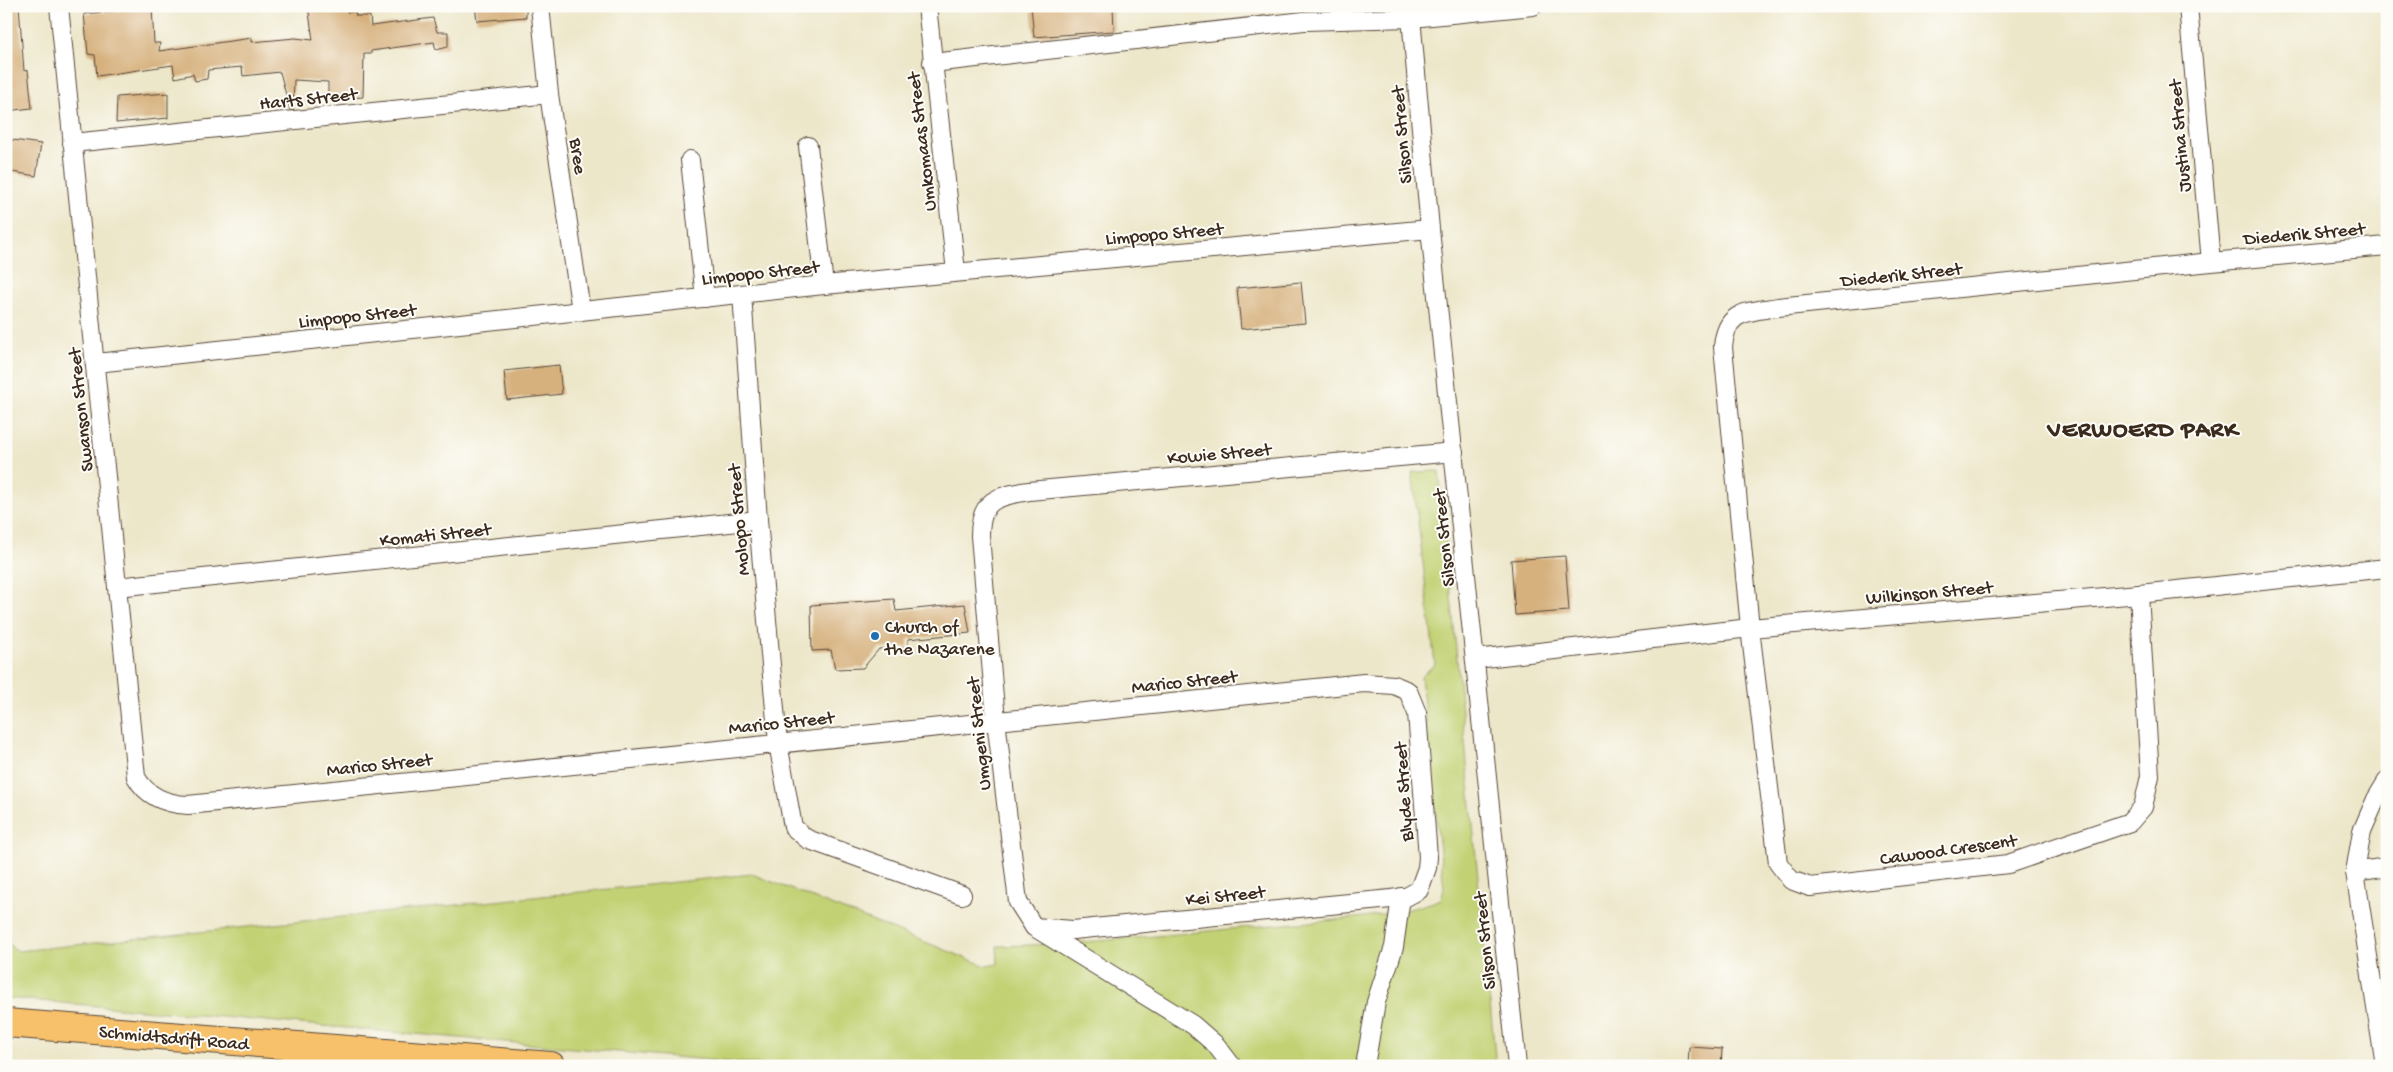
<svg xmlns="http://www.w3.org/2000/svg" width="2393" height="1072" viewBox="0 0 2393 1072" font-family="'Gochi Hand',sans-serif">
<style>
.green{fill:#c2d173;stroke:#7e7e48}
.building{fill:#d6b07d}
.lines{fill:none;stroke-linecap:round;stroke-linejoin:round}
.minor-casing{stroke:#564638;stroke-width:20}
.trunk-casing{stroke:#564638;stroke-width:30}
.minor{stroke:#fff;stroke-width:18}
.trunk{stroke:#f7c06b;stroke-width:28}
.poi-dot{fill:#1f6fb2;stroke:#fdfcf7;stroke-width:2}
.labels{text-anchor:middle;stroke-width:4;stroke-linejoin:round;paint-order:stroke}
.street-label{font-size:19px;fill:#3b2a1e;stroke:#fdfcf7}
.poi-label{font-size:19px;fill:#3b2a1e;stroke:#fdfcf7;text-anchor:start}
.district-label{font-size:24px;font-weight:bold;letter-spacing:1px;fill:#3b2a1e;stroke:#fdfcf7}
</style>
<rect width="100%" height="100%" fill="#fdfcf7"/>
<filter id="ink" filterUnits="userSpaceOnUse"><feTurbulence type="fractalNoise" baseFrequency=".02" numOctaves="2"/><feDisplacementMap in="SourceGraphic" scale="10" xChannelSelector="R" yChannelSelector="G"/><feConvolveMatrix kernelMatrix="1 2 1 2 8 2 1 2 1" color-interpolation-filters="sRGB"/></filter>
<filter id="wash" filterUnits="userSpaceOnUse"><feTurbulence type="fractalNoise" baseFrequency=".0096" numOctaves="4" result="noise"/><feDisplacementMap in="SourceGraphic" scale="20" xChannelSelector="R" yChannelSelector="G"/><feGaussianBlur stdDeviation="1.12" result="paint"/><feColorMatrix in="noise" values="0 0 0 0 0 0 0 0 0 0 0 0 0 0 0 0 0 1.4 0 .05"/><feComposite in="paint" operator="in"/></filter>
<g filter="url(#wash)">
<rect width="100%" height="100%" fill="#ede7ca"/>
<path class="green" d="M1439,471l57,595h-719l-771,-68v-102l3,49 9,6 734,-77 234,92 12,-2 -1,-18c89,-2 177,-12 265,-20 54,-5 130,-7 179,-27l3,-11 -23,-211 14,-13 -23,-192z"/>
<g id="blocks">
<g class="building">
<polygon points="6,6 19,6 24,71 28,70 32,108 6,111"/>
<polygon points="308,6 347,6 347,12 355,12 356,16 370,16 371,26 433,18 437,32 448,32 448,47 436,50 434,42 371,51 371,54 364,54 363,97 328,100 328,82 294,80 293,110 290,110 280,72 243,76 242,67 208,70 207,79 195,81 193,74 175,78 173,65 97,76 95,55 88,54 84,14 152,7 154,43 160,43 159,51 252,38 252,42 295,38 313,40"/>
<polygon points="475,6 526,6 526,17 477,21"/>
<polygon points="1031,6 1113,6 1114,31 1034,37"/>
<polygon points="168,93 168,118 116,123 117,97"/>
<polygon points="6,139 41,144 36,176 6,171"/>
<polygon points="1301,282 1305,323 1241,329 1237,288"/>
<polygon points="559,365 562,394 507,400 504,371"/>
<polygon points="1565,556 1569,611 1515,615 1511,560"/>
<polygon points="894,599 896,611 965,604 970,633 908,639 908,647 879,649 863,668 835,669 831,650 812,651 811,605"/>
<polygon points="1689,1047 1722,1049 1721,1066 1688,1066"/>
</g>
</g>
</g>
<g filter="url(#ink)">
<use href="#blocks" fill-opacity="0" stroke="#564638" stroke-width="1"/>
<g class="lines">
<g class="minor-casing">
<g id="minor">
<path d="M59,6l77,771c11,20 30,27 52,28l1176,-122 30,2 14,6 9,22 11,144 -1,11 -8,22 -13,7 -15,2 -318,31 -39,-3"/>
<polyline points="540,6 549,94 581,311"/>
<polyline points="927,6 956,272"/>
<polyline points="1410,6 1430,229 1517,1066"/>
<polyline points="2188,6 2211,262"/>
<polyline points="932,63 1304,21 1411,18 1533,6"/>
<polyline points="72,143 549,94"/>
<polyline points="808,146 824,285"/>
<polyline points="690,160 705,298"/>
<polyline points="742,294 758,520 778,743 793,827 807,839 962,895"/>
<polyline points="96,363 824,285 1430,229"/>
<polyline points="117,587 758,520"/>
<path d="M2139,594l11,182 -7,31 -13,15 -122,42 -198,23 -19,-7 -13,-17 -28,-235 -27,-281c3,-37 24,-35 55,-40l433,-45 176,-16"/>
<polyline points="1476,659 1750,628 2139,594 2387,568"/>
<polyline points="2355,872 2387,867"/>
<path d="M1232,1066l-16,-21 -23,-20 -159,-98 -16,-25 -22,-182 -16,-184c0,-36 16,-40 49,-45l425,-39"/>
<polyline points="1365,1066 1376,1002 1394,947 1401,897"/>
<polyline points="2385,1066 2355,872 2362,831 2376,799 2387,781"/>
</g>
</g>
<g class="trunk-casing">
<polyline id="trunk" points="6,1023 551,1066"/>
</g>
<use href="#minor" class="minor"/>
<use href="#trunk" class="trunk"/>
</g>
</g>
<circle class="poi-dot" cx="875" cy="636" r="5"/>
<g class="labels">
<g class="street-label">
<text transform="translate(308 97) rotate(-6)" y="7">Harts Street</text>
<text transform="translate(1400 135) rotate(-95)" y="7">Silson Street</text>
<text transform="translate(2178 136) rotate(-95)" y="7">Justina Street</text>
<text transform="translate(920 142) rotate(-97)" y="7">Umkomaas Street</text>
<text transform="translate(580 156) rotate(82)" y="7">Bree</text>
<text transform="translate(1164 232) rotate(-5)" y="7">Limpopo Street</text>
<text transform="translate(2304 232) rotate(-5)" y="7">Diederik Street</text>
<text transform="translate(760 271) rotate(-6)" y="7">Limpopo Street</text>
<text transform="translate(1901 273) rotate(-6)" y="7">Diederik Street</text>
<text transform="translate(357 314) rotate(-6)" y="7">Limpopo Street</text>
<text transform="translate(79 410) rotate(-96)" y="7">Swanson Street</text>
<text transform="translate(1219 452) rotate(-5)" y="7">Kowie Street</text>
<text transform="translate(737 520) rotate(-95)" y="7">Molopo Street</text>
<text transform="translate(435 533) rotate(-6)" y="7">Komati Street</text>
<text transform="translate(1442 538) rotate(-96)" y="7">Silson Street</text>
<text transform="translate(1929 591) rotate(-5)" y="7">Wilkinson Street</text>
<text transform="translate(1184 680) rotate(-6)" y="7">Marico Street</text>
<text transform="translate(781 721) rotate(-6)" y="7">Marico Street</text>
<text transform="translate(977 734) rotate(-96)" y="7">Umgeni Street</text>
<text transform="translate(379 763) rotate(-6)" y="7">Marico Street</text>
<text transform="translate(1402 792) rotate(-94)" y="7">Blyde Street</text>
<text transform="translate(1948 848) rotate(-8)" y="7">Cawood Crescent</text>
<text transform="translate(1225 894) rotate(-6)" y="7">Kei Street</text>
<text transform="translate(1483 941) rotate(-96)" y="7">Silson Street</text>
<text transform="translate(174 1036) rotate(5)" y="7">Schmidtsdrift Road</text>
</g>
<g class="poi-label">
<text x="885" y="632">Church of<tspan x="885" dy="22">the Nazarene</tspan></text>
</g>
<g class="district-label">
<text x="2143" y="436">VERWOERD PARK</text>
</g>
</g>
<rect width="2393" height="1072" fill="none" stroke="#fdfcf7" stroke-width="25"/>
</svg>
